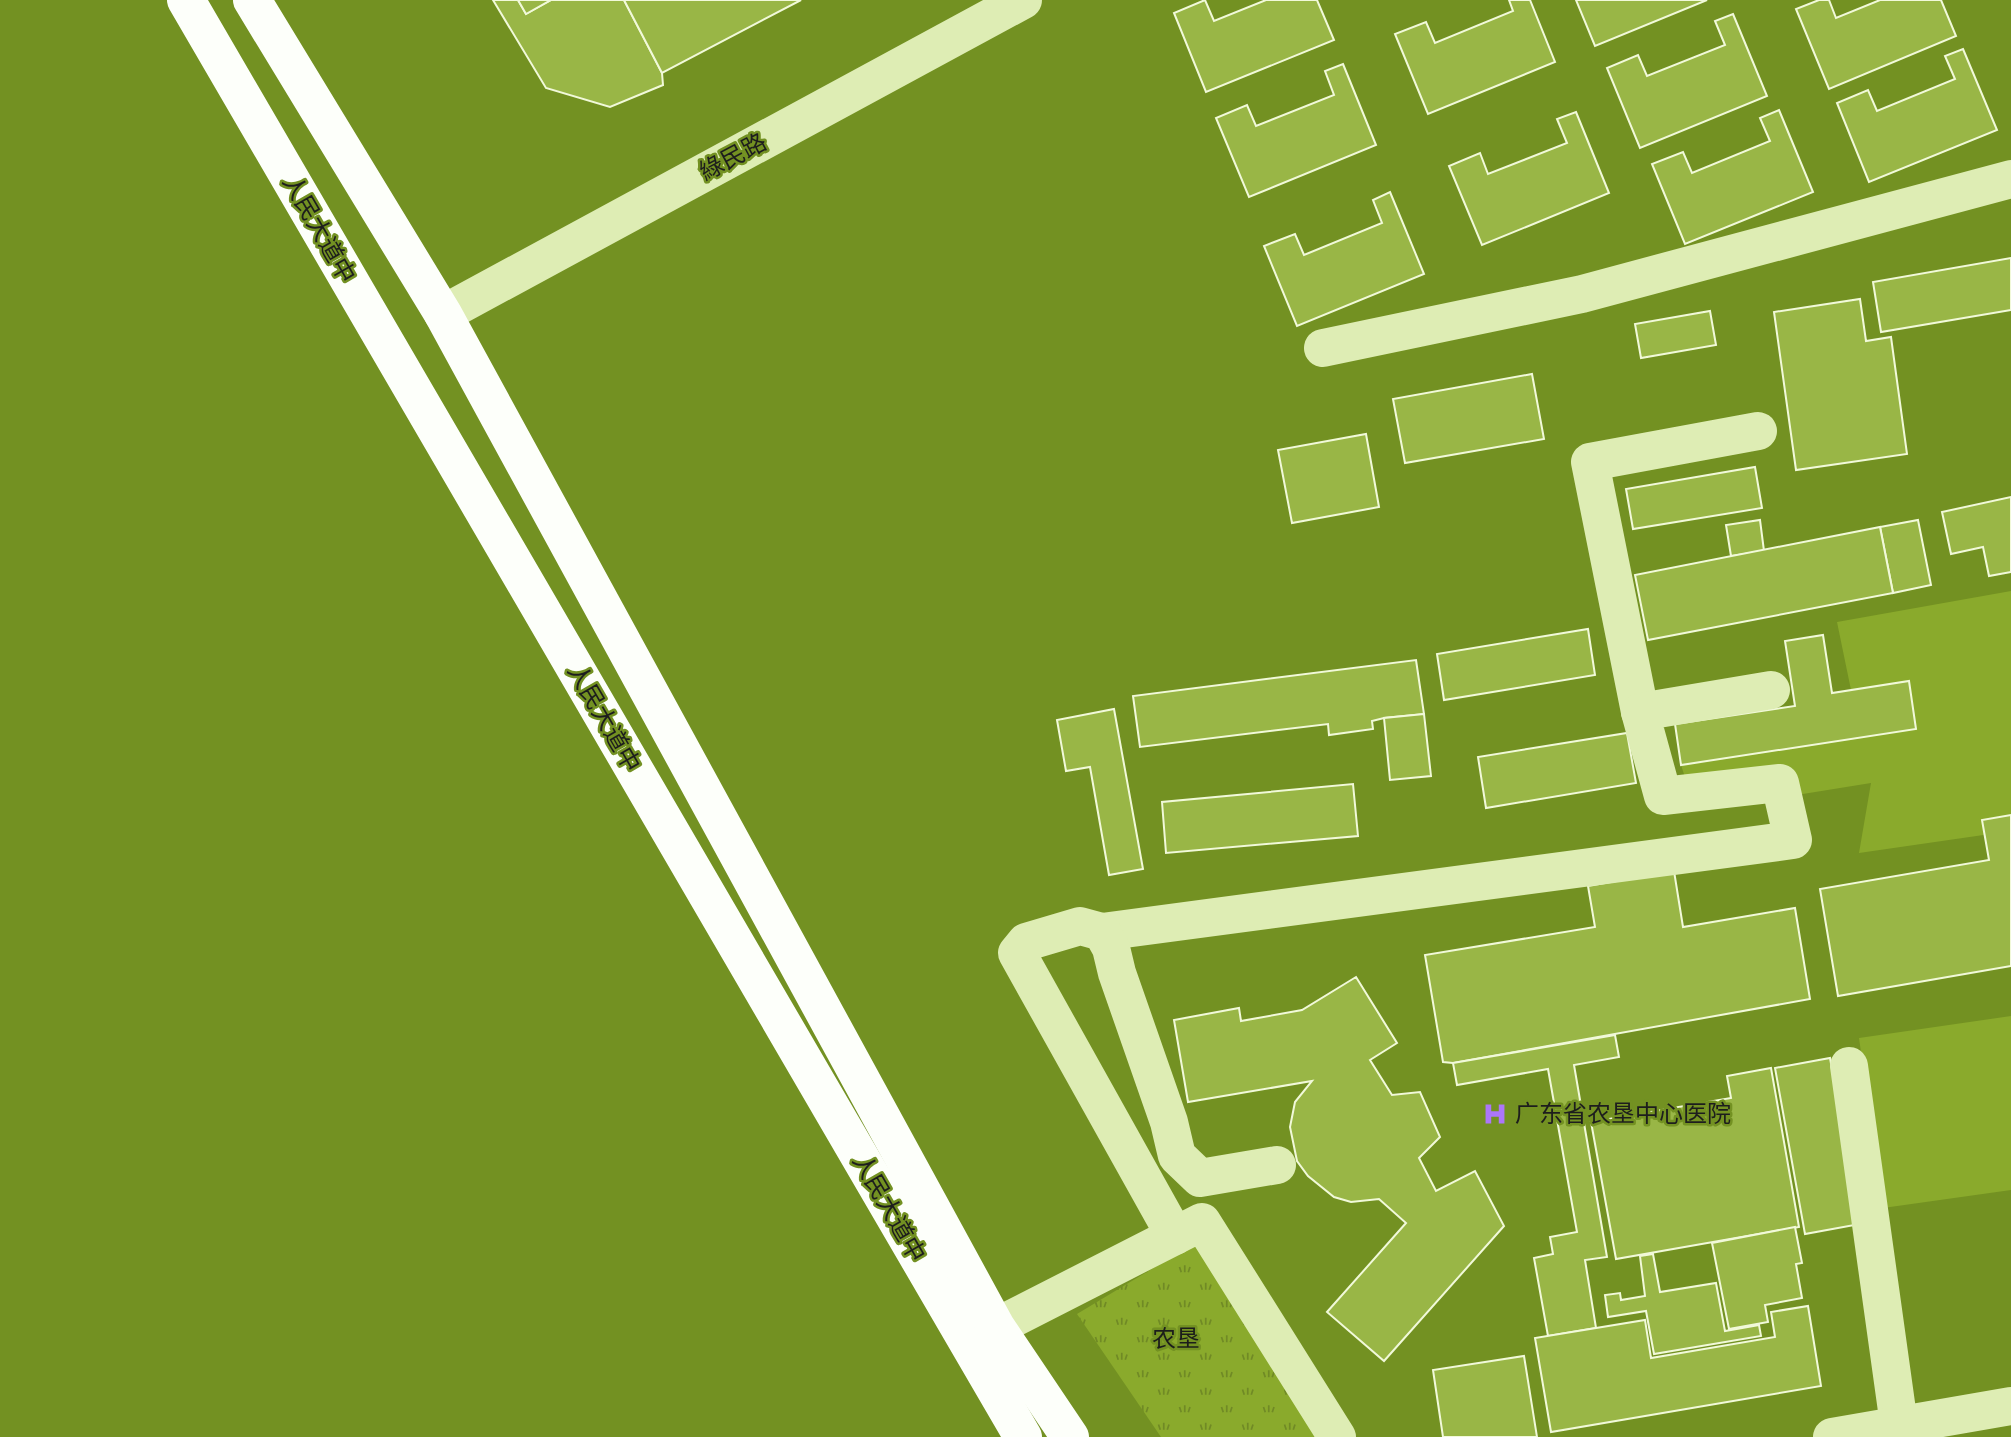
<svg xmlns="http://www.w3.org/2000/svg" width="2011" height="1437" viewBox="0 0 2011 1437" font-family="'Open Sans','Noto Sans SC',sans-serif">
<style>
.grass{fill:#8aaa2c}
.park{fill:url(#park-tufts)}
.building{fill:#99b646;stroke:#f1f9d9;stroke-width:2}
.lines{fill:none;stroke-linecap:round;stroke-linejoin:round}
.minor{stroke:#deedb4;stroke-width:38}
.major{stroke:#fdfffa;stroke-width:38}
.labels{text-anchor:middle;stroke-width:5;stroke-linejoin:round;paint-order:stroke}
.street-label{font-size:24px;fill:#1d1d1d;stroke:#739122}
.poi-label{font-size:24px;fill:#1d1d1d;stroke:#739122;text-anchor:start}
.park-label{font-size:24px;fill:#1c1d1b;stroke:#739122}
</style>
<defs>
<pattern id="park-tufts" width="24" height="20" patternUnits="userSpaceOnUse" patternTransform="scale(1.75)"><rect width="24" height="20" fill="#8aaa2c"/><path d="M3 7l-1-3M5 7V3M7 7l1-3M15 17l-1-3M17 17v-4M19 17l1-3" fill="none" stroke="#708a25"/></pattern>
</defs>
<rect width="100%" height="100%" fill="#739122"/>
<g class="grass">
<polygon points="2011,591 2011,831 1859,853 1871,783 1696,811 1681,765 1916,729 1909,681 1851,690 1837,622"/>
<polygon points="2011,1016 2011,1190 1883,1208 1859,1038"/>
</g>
<polygon class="park" points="1195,1243 1318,1437 1161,1437 1077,1314"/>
<g class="building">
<polygon points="493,0 518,0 526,14 551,0 624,0 662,73 663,85 610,107 546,88"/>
<polygon points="518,0 551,0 526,14"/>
<polygon points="624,0 801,0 662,73"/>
<polygon points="1205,0 1214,21 1266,0 1317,0 1334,40 1206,92 1174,13"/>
<polygon points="1509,0 1530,0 1555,62 1428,114 1395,34 1426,22 1435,43 1513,11"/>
<polygon points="1576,0 1707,0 1595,46"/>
<polygon points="1819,0 1829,0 1836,18 1880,0 1941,0 1956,36 1829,89 1796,9"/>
<polygon points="1733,14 1767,96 1640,148 1607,68 1638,55 1647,76 1725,45 1715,21"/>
<polygon points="1963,49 1997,130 1869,182 1837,103 1868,90 1877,111 1955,79 1945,56"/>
<polygon points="1343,64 1376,145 1249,197 1216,118 1247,105 1256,126 1334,95 1325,71"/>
<polygon points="1779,110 1813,192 1685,244 1652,164 1683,152 1692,173 1770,141 1760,118"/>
<polygon points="1576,112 1609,193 1482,245 1449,166 1480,153 1488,174 1567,143 1557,119"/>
<polygon points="1390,192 1424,274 1297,326 1264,246 1295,234 1304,255 1382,223 1373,200"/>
<polygon points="2011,258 2011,310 1881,332 1873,282"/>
<polygon points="1860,299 1866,341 1891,337 1907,454 1796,470 1774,312"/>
<polygon points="1710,311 1716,345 1641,358 1635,324"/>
<polygon points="1532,374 1544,439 1405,463 1393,399"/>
<polygon points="1366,434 1379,507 1292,523 1278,450"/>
<polygon points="1755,467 1762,508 1633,529 1626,489"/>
<polygon points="2011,497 2011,572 1989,576 1983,547 1951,554 1942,512"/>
<polygon points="1760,520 1764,551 1731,556 1726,525"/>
<polygon points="1918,520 1931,585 1893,593 1880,527"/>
<polygon points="1880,527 1893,593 1648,640 1635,575"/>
<polygon points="1588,629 1595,675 1444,700 1437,654"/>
<polygon points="1823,635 1832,693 1909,681 1916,729 1681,765 1675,724 1795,706 1785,641"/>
<polygon points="1416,660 1424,714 1384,718 1372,721 1373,729 1329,735 1328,724 1140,747 1133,696"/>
<polygon points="1114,709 1143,869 1109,875 1090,767 1066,771 1057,720"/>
<polygon points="1424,714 1431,776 1390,780 1384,718"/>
<polygon points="1627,733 1636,783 1486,808 1478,757"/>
<polygon points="1353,784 1358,836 1166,853 1162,802"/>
<polygon points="2011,815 2011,966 1838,996 1820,889 1989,860 1982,820"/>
<polygon points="1674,871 1683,927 1795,908 1810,999 1453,1063 1443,1062 1425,955 1595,927 1588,886"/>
<polygon points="1356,977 1397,1043 1370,1060 1392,1095 1420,1092 1440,1137 1419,1158 1436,1191 1475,1171 1504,1226 1384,1361 1327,1312 1406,1223 1379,1199 1351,1202 1334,1197 1308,1176 1297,1161 1290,1127 1295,1102 1312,1081 1188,1102 1174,1020 1239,1008 1241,1021 1302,1010"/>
<polygon points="1615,1035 1619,1057 1574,1065 1607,1257 1585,1260 1596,1328 1548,1336 1534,1258 1553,1254 1550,1237 1577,1232 1548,1069 1457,1085 1453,1063"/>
<polygon points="1830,1058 1860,1224 1805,1234 1775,1068"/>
<polygon points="1771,1068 1799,1227 1616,1259 1591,1122 1731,1098 1727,1076"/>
<polygon points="1795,1227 1802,1263 1796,1264 1802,1298 1765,1305 1768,1322 1729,1329 1712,1243"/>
<polygon points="1653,1254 1660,1292 1716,1283 1725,1331 1759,1325 1761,1336 1654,1354 1646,1311 1608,1317 1605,1295 1620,1293 1621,1300 1645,1296 1640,1256"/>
<polygon points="1808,1306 1821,1386 1551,1432 1535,1338 1645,1320 1651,1358 1775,1337 1771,1312"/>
<polygon points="1524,1356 1537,1437 1443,1437 1433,1370"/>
</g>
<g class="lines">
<g class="minor">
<polyline points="443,314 1023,0"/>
<polyline points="1323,348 1582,294 2011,179"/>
<polyline points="1640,712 1590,462 1758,431"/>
<polyline points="1102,932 1793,840 1780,783 1663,796 1640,712 1771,690"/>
<polyline points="1849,1066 1899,1425"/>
<polyline points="1175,1236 1017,953 1026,942 1080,926 1102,932 1111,948 1117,973 1169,1122 1177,1156 1200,1178 1277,1165"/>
<polyline points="996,1327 1202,1222 1337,1437"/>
<polyline points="1832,1437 2011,1406"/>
</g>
<g class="major">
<polyline points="186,0 1023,1437"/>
<polyline points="252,0 443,314 996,1327 1070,1437"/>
</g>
</g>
<defs>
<g id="hospital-bare" transform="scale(1.89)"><path d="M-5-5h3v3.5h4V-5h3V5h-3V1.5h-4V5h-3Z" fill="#ac76f9" stroke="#739122" stroke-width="2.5" paint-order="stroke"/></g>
</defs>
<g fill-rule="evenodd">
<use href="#hospital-bare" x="1495" y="1114"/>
</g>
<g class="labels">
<g class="street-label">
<text transform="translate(733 157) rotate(-28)" y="8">綠民路</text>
<text transform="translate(319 229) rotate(60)" y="8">人民大道中</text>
<text transform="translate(604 718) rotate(60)" y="8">人民大道中</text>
<text transform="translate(889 1208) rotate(60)" y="8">人民大道中</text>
</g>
<g class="poi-label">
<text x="1515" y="1122">广东省农垦中心医院</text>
</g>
<g class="park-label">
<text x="1176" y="1347">农垦</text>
</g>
</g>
</svg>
